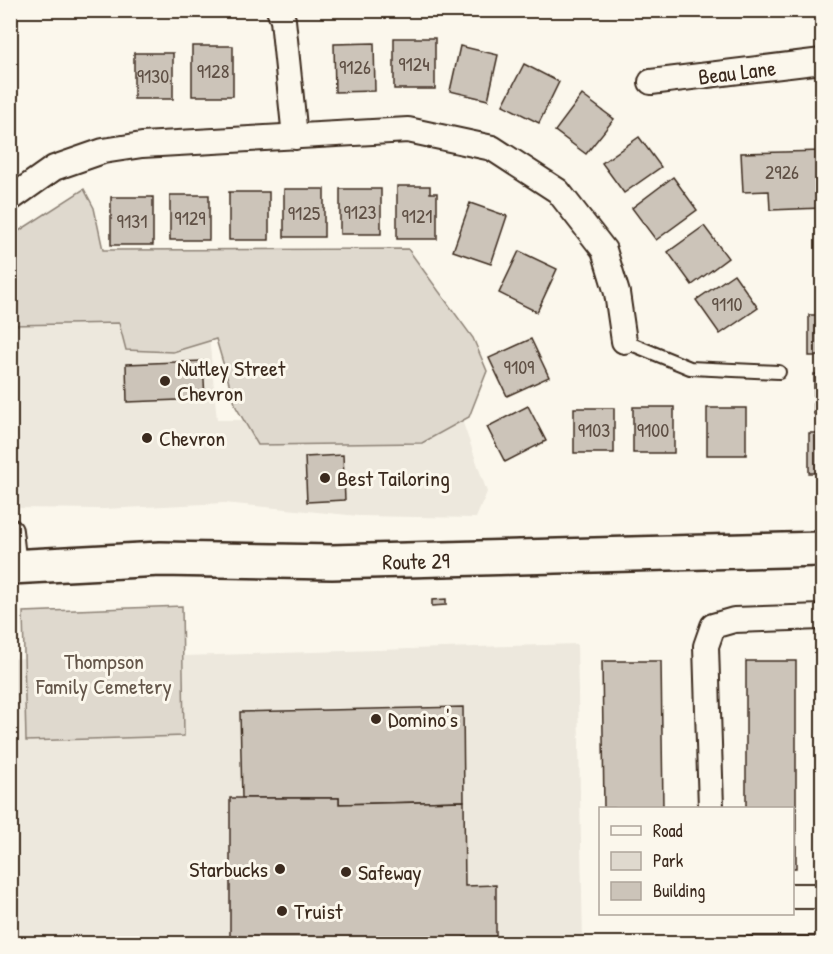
<svg xmlns="http://www.w3.org/2000/svg" width="833" height="954" viewBox="0 0 833 954" font-family="'Patrick Hand',sans-serif">
<style>
.built{fill:#ede8dd}
.green{fill:#dfd9ce;stroke:#8d8276;stroke-width:1.5}
.building{fill:#ccc4b9;stroke:#3b2a1e;stroke-width:1.5}
.lines{fill:none;stroke-linecap:round;stroke-linejoin:round}
.service-casing{stroke:#3b2a1e;stroke-width:16}
.minor-casing{stroke:#3b2a1e;stroke-width:28}
.primary-casing{stroke:#3b2a1e;stroke-width:38}
.service{stroke:#fbf7ec;stroke-width:12}
.minor{stroke:#fbf7ec;stroke-width:24}
.primary{stroke:#fbf7ec;stroke-width:33}
.poi-dot{fill:#3b2a1e;stroke:#fbf7ec;stroke-width:2}
.labels{text-anchor:middle;stroke-width:6;stroke-linejoin:round;paint-order:stroke}
.number-label{font-size:20px;fill:#5f5045}
.street-label{font-size:22px;fill:#3b2a1e;stroke:#fbf7ec}
.poi-label{font-size:22px;fill:#3b2a1e;stroke:#fbf7ec;text-anchor:start}
.park-label{font-size:22px;fill:#64564a;stroke:#fbf7ec}
</style>
<rect width="100%" height="100%" fill="#fbf7ec"/>
<filter id="ink" filterUnits="userSpaceOnUse"><feTurbulence type="fractalNoise" baseFrequency=".0167" numOctaves="2"/><feDisplacementMap in="SourceGraphic" scale="12" xChannelSelector="R" yChannelSelector="G"/><feConvolveMatrix kernelMatrix="1 2 1 2 8 2 1 2 1" color-interpolation-filters="sRGB"/></filter>
<g filter="url(#ink)">
<g class="built">
<polygon points="11,311 207,314 217,420 462,420 487,492 476,518 359,516 224,503 104,509 11,508"/>
<polygon points="577,644 583,943 11,944 11,659 24,658 27,741 184,736 184,656"/>
</g>
<g class="green">
<polygon points="84,189 94,208 103,250 408,249 473,338 487,371 469,417 422,443 258,445 236,407 216,339 173,352 126,350 119,323 11,325 11,236"/>
<polygon points="182,606 184,736 26,741 23,612"/>
</g>
<g class="building">
<rect x="394" y="38" width="41" height="51"/>
<polygon points="374,43 375,91 335,92 334,44"/>
<rect x="192" y="46" width="41" height="50"/>
<polygon points="460,46 498,55 488,100 450,91"/>
<rect x="134" y="53" width="39" height="46"/>
<polygon points="524,64 559,82 539,123 503,105"/>
<polygon points="582,95 614,119 586,154 555,131"/>
<polygon points="639,137 661,167 624,193 602,163"/>
<polygon points="822,151 822,208 770,210 769,191 743,192 741,153"/>
<polygon points="673,177 697,210 656,240 632,208"/>
<polygon points="397,186 430,186 430,193 437,193 437,239 397,239"/>
<rect x="284" y="189" width="40" height="48"/>
<rect x="340" y="189" width="41" height="45"/>
<rect x="229" y="192" width="40" height="48"/>
<rect x="170" y="195" width="39" height="45"/>
<rect x="111" y="197" width="42" height="48"/>
<polygon points="470,203 507,216 491,264 453,251"/>
<polygon points="704,226 728,258 692,285 668,252"/>
<polygon points="519,251 557,269 537,312 499,293"/>
<polygon points="734,274 758,308 720,334 696,300"/>
<rect x="809" y="315" width="13" height="41"/>
<polygon points="531,339 549,377 507,396 489,358"/>
<polygon points="203,361 205,399 127,402 126,364"/>
<rect x="814" y="374" width="8" height="40"/>
<polygon points="528,406 546,441 505,462 487,427"/>
<rect x="633" y="407" width="41" height="46"/>
<rect x="574" y="408" width="40" height="45"/>
<rect x="707" y="408" width="39" height="47"/>
<rect x="809" y="433" width="13" height="40"/>
<polygon points="343,455 345,500 307,502 305,457"/>
<polygon points="446,599 446,605 432,606 432,600"/>
<polygon points="602,661 661,661 663,808 604,808"/>
<polygon points="746,661 796,661 796,868 792,868 792,808 746,808"/>
<polygon points="463,707 464,801 339,804 339,798 242,798 240,712"/>
<polygon points="230,798 339,798 339,804 464,801 465,886 496,885 496,937 464,937 464,944 230,944"/>
<polygon points="721,936 822,936 822,944 722,944"/>
</g>
<g class="lines">
<g class="service-casing">
<polyline id="service" points="624,341 690,368 779,372"/>
</g>
<g class="minor-casing">
<g id="minor">
<polyline points="279,10 283,20 295,137"/>
<polyline points="651,82 822,61"/>
<polyline points="10,199 54,168 103,151 142,145 408,130 492,148 558,191 604,250 617,293 624,341"/>
<polyline points="10,531 14,566"/>
<polyline points="711,808 706,646 713,626 734,620 822,617"/>
<polyline points="792,896 822,896"/>
</g>
</g>
<g class="primary-casing">
<polyline id="primary" points="10,567 160,559 332,562 822,549"/>
</g>
<use href="#service" class="service"/>
<use href="#minor" class="minor"/>
<use href="#primary" class="primary"/>
</g>
</g>
<g class="poi-dot">
<circle cx="165" cy="381" r="6"/>
<circle cx="147" cy="438" r="6"/>
<circle cx="325" cy="478" r="6"/>
<circle cx="376" cy="719" r="6"/>
<circle cx="280" cy="869" r="6"/>
<circle cx="346" cy="872" r="6"/>
<circle cx="282" cy="911" r="6"/>
</g>
<g class="labels">
<g class="number-label">
<text x="414" y="71">9124</text>
<text x="355" y="74">9126</text>
<text x="213" y="78">9128</text>
<text x="153" y="83">9130</text>
<text x="782" y="179">2926</text>
<text x="360" y="219">9123</text>
<text x="304" y="220">9125</text>
<text x="417" y="223">9121</text>
<text x="190" y="225">9129</text>
<text x="132" y="228">9131</text>
<text x="727" y="311">9110</text>
<text x="519" y="374">9109</text>
<text x="594" y="437">9103</text>
<text x="653" y="437">9100</text>
</g>
<g class="street-label">
<text transform="translate(737 72) rotate(-7)" y="8">Beau Lane</text>
<text transform="translate(416 561) rotate(-1)" y="8">Route 29</text>
</g>
<g class="poi-label">
<text x="177" y="376">Nutley Street<tspan x="177" dy="25">Chevron</tspan></text>
<text x="159" y="446">Chevron</text>
<text x="337" y="486">Best Tailoring</text>
<text x="388" y="727">Domino's</text>
<text x="268" y="877" text-anchor="end">Starbucks</text>
<text x="358" y="880">Safeway</text>
<text x="294" y="919">Truist</text>
</g>
<g class="park-label">
<text x="104" y="669">Thompson<tspan x="104" dy="25">Family Cemetery</tspan></text>
</g>
</g>
<rect width="833" height="954" fill="none" stroke="#fbf7ec" stroke-width="36"/>
<rect x="18" y="18" width="797" height="918" fill="none" stroke="#3b2a1e" stroke-width="2" filter="url(#ink)"/>
<rect x="599" y="807" width="195" height="108" fill="#fbf7ec" stroke="#aea59a" stroke-width="1.5"/>
<rect x="611" y="826" width="30" height="9" fill="#fbf7ec" stroke="#aea59a" stroke-width="1.5"/>
<text x="653" y="837" font-size="18" fill="#3b2a1e">Road</text>
<rect x="611" y="852" width="30" height="18" fill="#dfd9ce" stroke="#aea59a" stroke-width="1.5"/>
<text x="653" y="867" font-size="18" fill="#3b2a1e">Park</text>
<rect x="611" y="882" width="30" height="18" fill="#ccc4b9" stroke="#aea59a" stroke-width="1.5"/>
<text x="653" y="897" font-size="18" fill="#3b2a1e">Building</text>
</svg>
